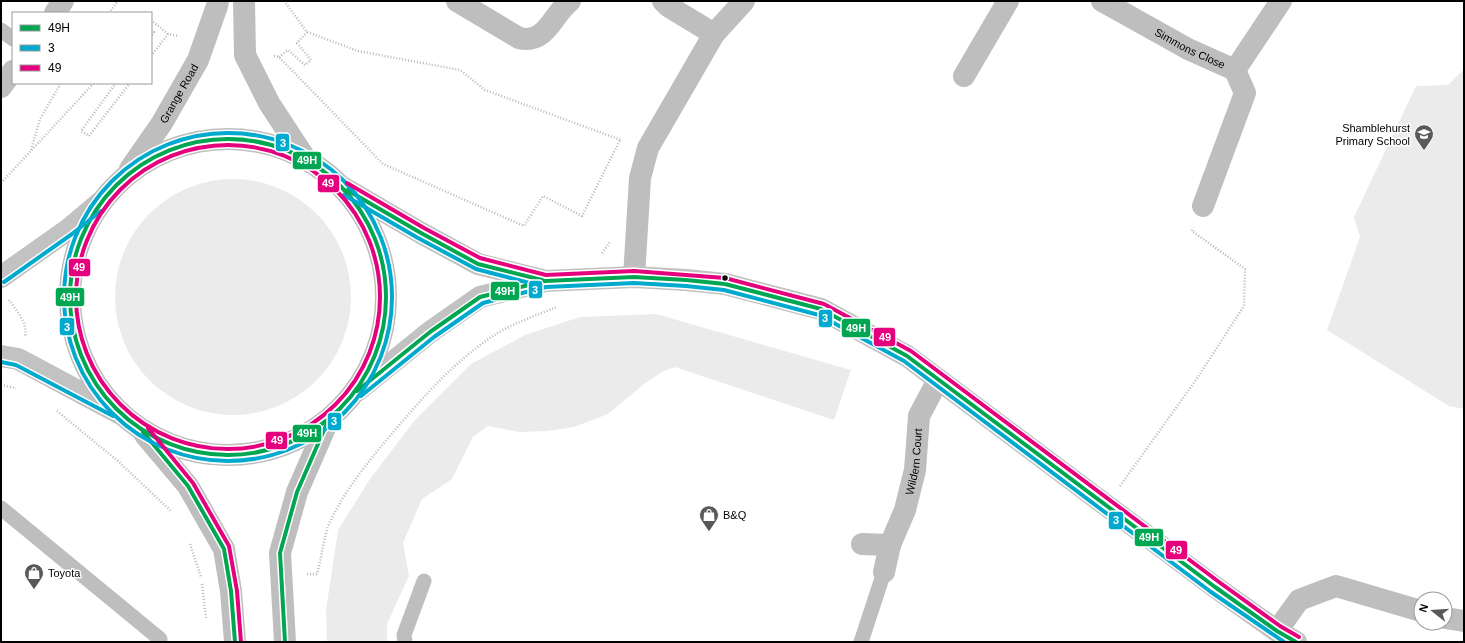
<svg xmlns="http://www.w3.org/2000/svg" width="1465" height="643" viewBox="0 0 1465 643" font-family="Helvetica,sans-serif">
<style>
.green{fill:#ebebeb}
.lines{fill:none;stroke-linecap:round;stroke-linejoin:round}
.path{stroke:#b9b9b9;stroke-width:2.5;stroke-dasharray:1 2;stroke-linecap:butt}
.lane{stroke:#bebebe;stroke-width:15}
.street{stroke:#bebebe;stroke-width:22}
.secondary{stroke:#c2c2c2;stroke-width:22}
.primary{stroke:#bebebe;stroke-width:22}
.bus-1-casing{stroke:#fff;stroke-width:7}
.bus-2-casing{stroke:#fff;stroke-width:7}
.bus-3-casing{stroke:#fff;stroke-width:7}
.bus-1{stroke:#00a651;stroke-width:4}
.bus-2{stroke:#00a9ce;stroke-width:4}
.bus-3{stroke:#e5007d;stroke-width:4}
.bus-dot{fill:#000;stroke:#fff;stroke-width:1.5}
.labels{text-anchor:middle;stroke-width:3;stroke-linejoin:round;paint-order:stroke}
.street-label{font-size:11px;fill:#000;stroke:#fff}
.poi-label{font-size:11px;fill:#000;stroke:#fff;text-anchor:start}
.line-badge{stroke:#fff;stroke-width:1.5}
.badge-label{font-size:11px;text-anchor:middle;font-weight:bold;fill:#fff}
</style>
<rect width="100%" height="100%" fill="#fff"/>
<g class="green">
<polygon points="1464,69 1464,409 1449,406 1327,330 1360,237 1354,217 1416,86 1448,85"/>
<circle cx="233" cy="297" r="118"/>
<polygon points="656,314 851,370 834,420 675,367 664,371 644,384 608,414 574,427 547,431 519,432 488,426 473,437 452,479 422,499 403,543 409,576 387,624 387,642 327,642 326,610 338,530 370,479 415,420 471,364 525,335 580,317"/>
</g>
<g class="lines">
<g class="path">
<polyline points="284,1 307,32 358,51 460,70 485,90 621,140"/>
<polyline points="109,13 118,1"/>
<polyline points="151,20 168,34"/>
<polyline points="151,30 154,32 151,36"/>
<polyline points="151,56 168,34 179,36"/>
<polyline points="274,56 279,57 383,164 524,226 543,196 582,216 620,140"/>
<polyline points="279,57 288,50 305,65 311,60 297,43 307,32"/>
<polyline points="116,83 81,131 89,136 130,83"/>
<polyline points="31,150 40,119 61,83"/>
<polyline points="1,183 94,83"/>
<polyline points="602,253 610,242"/>
<path d="M9,300c7,10 19,23 16,36"/>
<polyline points="1,385 16,388"/>
<polyline points="57,411 119,462 172,512"/>
<polyline points="1120,486 1198,377 1244,306 1245,269 1192,231 1193,228"/>
<polyline points="190,544 201,577"/>
<path d="M307,574h10c5,-17 6,-34 12,-50 16,-35 42,-66 66,-94 30,-35 60,-69 98,-94 18,-12 44,-21 64,-29"/>
<polyline points="202,584 206,618"/>
</g>
<g class="lane">
<polyline points="1,30 13,39"/>
<polyline points="1,508 160,639 158,642"/>
<polyline points="405,642 404,635 424,581"/>
<polyline points="861,642 884,572"/>
</g>
<g class="street">
<path d="M457,1l62,37c27,7 33,-23 51,-37"/>
<polyline points="663,1 668,6 714,34"/>
<path id="s1" d="M1102,1l86,48 47,21 10,23 -42,113"/>
<polyline points="55,13 63,1"/>
<polyline points="1235,70 1281,1"/>
<polyline points="964,76 1008,1"/>
<polyline points="1,87 13,71"/>
<polyline points="634,277 640,178 648,148 714,34 744,1"/>
<polyline points="862,544 890,545"/>
<path id="s2" d="M884,572l6,-27 15,-35 10,-40 4,-54 19,-36"/>
<polyline points="1445,618 1464,621"/>
<polyline points="1277,631 1299,600 1336,586 1421,611"/>
</g>
<g class="secondary">
<polyline points="344,188 421,233 478,264 542,280"/>
<polyline points="1,277 69,229 101,202"/>
<polyline points="1,356 18,359 119,413"/>
<polyline points="357,391 430,332 480,297 545,281 634,277 686,280 725,284 821,309 907,356 1215,587 1277,631 1296,642"/>
</g>
<g class="primary">
<polyline points="244,1 245,55 269,103 305,158"/>
<circle cx="228" cy="297" r="158"/>
<path id="s3" d="M130,169l32,-46 36,-63 19,-54 1,-5"/>
<polyline points="145,435 188,486 224,549 231,591 235,642"/>
<polyline points="285,642 280,553 297,492 328,421"/>
</g>
<g class="bus-1-casing">
<g id="bus-1">
<circle cx="228" cy="297" r="158"/>
<polyline points="347,190 421,233 478,264 542,280"/>
<polyline points="357,391 430,332 480,297 545,281 634,277 686,280 725,284 821,309 907,356 1215,587 1277,631 1296,642"/>
<polyline points="143,432 188,486 224,549 231,591 235,642"/>
<polyline points="285,642 280,553 297,492 328,421"/>
</g>
</g>
<g class="bus-2-casing">
<g id="bus-2">
<circle cx="228" cy="297" r="164"/>
<polyline points="344,195 418,238 476,269 541,286"/>
<polyline points="4,282 72,234 101,211"/>
<polyline points="1,362 16,365 113,416"/>
<polyline points="361,396 434,337 483,303 546,287 634,283 686,286 724,290 819,315 904,361 1211,592 1284,642"/>
</g>
</g>
<g class="bus-3-casing">
<g id="bus-3">
<circle cx="228" cy="297" r="152"/>
<polyline points="347,183 424,228 480,258 546,275 634,271 725,278 824,304 911,351 1219,582 1280,626 1299,637"/>
<polyline points="148,428 193,483 229,546 237,591 241,642"/>
</g>
</g>
<use href="#bus-1" class="bus-1"/>
<use href="#bus-2" class="bus-2"/>
<use href="#bus-3" class="bus-3"/>
</g>
<defs>
<g id="school-pin" transform="scale(1)"><path d="M0 17L-7.5 6A9.5 9.5 0 1 1 7.5 6Z" fill="#595959" stroke="#fff"/><path d="M0-5L7-2L0 1L-7-2ZM-4 1L0 2.5L4 1V4Q0 6-4 4Z" fill="#fff"/></g>
<g id="shop-pin" transform="scale(1)"><path d="M0 17L-7.5 6A9.5 9.5 0 1 1 7.5 6Z" fill="#595959" stroke="#fff"/><path d="M-5-2.5h2.3a2.7 3.5 0 0 1 5.4 0H5L5.5 6h-11ZM-1.5-2.5h3a1.5 2.3 0 0 0-3 0Z" fill="#fff"/></g>
</defs>
<g fill-rule="evenodd">
<use href="#school-pin" x="1424" y="134"/>
<use href="#shop-pin" x="709" y="515"/>
<use href="#shop-pin" x="34" y="573"/>
</g>
<circle class="bus-dot" cx="725" cy="278" r="3.5"/>
<g class="labels">
<g class="street-label">
<text dy="4" stroke="none"><textPath href="#s1" startOffset="100">Simmons Close</textPath></text>
<text dy="4" stroke="none"><textPath href="#s3" startOffset="90">Grange Road</textPath></text>
<text dy="4" stroke="none"><textPath href="#s2" startOffset="115">Wildern Court</textPath></text>
</g>
<g class="poi-label">
<text x="1410" y="132" text-anchor="end">Shamblehurst<tspan x="1410" dy="13">Primary School</tspan></text>
<text x="723" y="519">B&amp;Q</text>
<text x="48" y="577">Toyota</text>
</g>
</g>
<g class="line-badge">
<rect x="275" y="133" width="15" height="19" rx="4" fill="#00a9ce"/>
<rect x="292" y="151" width="30" height="19" rx="4" fill="#00a651"/>
<rect x="317" y="174" width="23" height="19" rx="4" fill="#e5007d"/>
<rect x="68" y="258" width="23" height="19" rx="4" fill="#e5007d"/>
<rect x="528" y="280" width="15" height="19" rx="4" fill="#00a9ce"/>
<rect x="490" y="281" width="30" height="20" rx="4" fill="#00a651"/>
<rect x="55" y="287" width="30" height="20" rx="4" fill="#00a651"/>
<rect x="818" y="309" width="15" height="19" rx="4" fill="#00a9ce"/>
<rect x="59" y="317" width="16" height="19" rx="4" fill="#00a9ce"/>
<rect x="841" y="318" width="30" height="20" rx="4" fill="#00a651"/>
<rect x="873" y="327" width="23" height="20" rx="4" fill="#e5007d"/>
<rect x="327" y="412" width="15" height="19" rx="4" fill="#00a9ce"/>
<rect x="292" y="424" width="30" height="19" rx="4" fill="#00a651"/>
<rect x="265" y="431" width="23" height="19" rx="4" fill="#e5007d"/>
<rect x="1108" y="511" width="16" height="19" rx="4" fill="#00a9ce"/>
<rect x="1134" y="528" width="30" height="19" rx="4" fill="#00a651"/>
<rect x="1165" y="540" width="23" height="20" rx="4" fill="#e5007d"/>
</g>
<g class="badge-label">
<text x="283" y="147">3</text>
<text x="307" y="164">49H</text>
<text x="328" y="187">49</text>
<text x="79" y="271">49</text>
<text x="535" y="294">3</text>
<text x="505" y="295">49H</text>
<text x="70" y="301">49H</text>
<text x="825" y="322">3</text>
<text x="67" y="331">3</text>
<text x="856" y="332">49H</text>
<text x="885" y="341">49</text>
<text x="334" y="425">3</text>
<text x="307" y="437">49H</text>
<text x="277" y="444">49</text>
<text x="1116" y="524">3</text>
<text x="1149" y="541">49H</text>
<text x="1176" y="554">49</text>
</g>
<rect width="1465" height="643" fill="none" stroke="#000000" stroke-width="4"/>
<rect x="12" y="12" width="140" height="72" fill="#ffffff" stroke="#999999"/>
<rect x="20" y="25" width="20" height="6" fill="#00a651" stroke="#999999"/>
<text x="48" y="32" font-size="12" fill="#000000">49H</text>
<rect x="20" y="45" width="20" height="6" fill="#00a9ce" stroke="#999999"/>
<text x="48" y="52" font-size="12" fill="#000000">3</text>
<rect x="20" y="65" width="20" height="6" fill="#e5007d" stroke="#999999"/>
<text x="48" y="72" font-size="12" fill="#000000">49</text>
<g transform="translate(1433 611) rotate(287)"><circle r="19" fill="#ffffff" stroke="#999999"/>
<path d="M0-3L7 15L0 10L-7 15Z" fill="#595959"/>
<text y="-6" font-size="11" font-weight="bold" text-anchor="middle" fill="#000000">N</text>
</g>
</svg>
